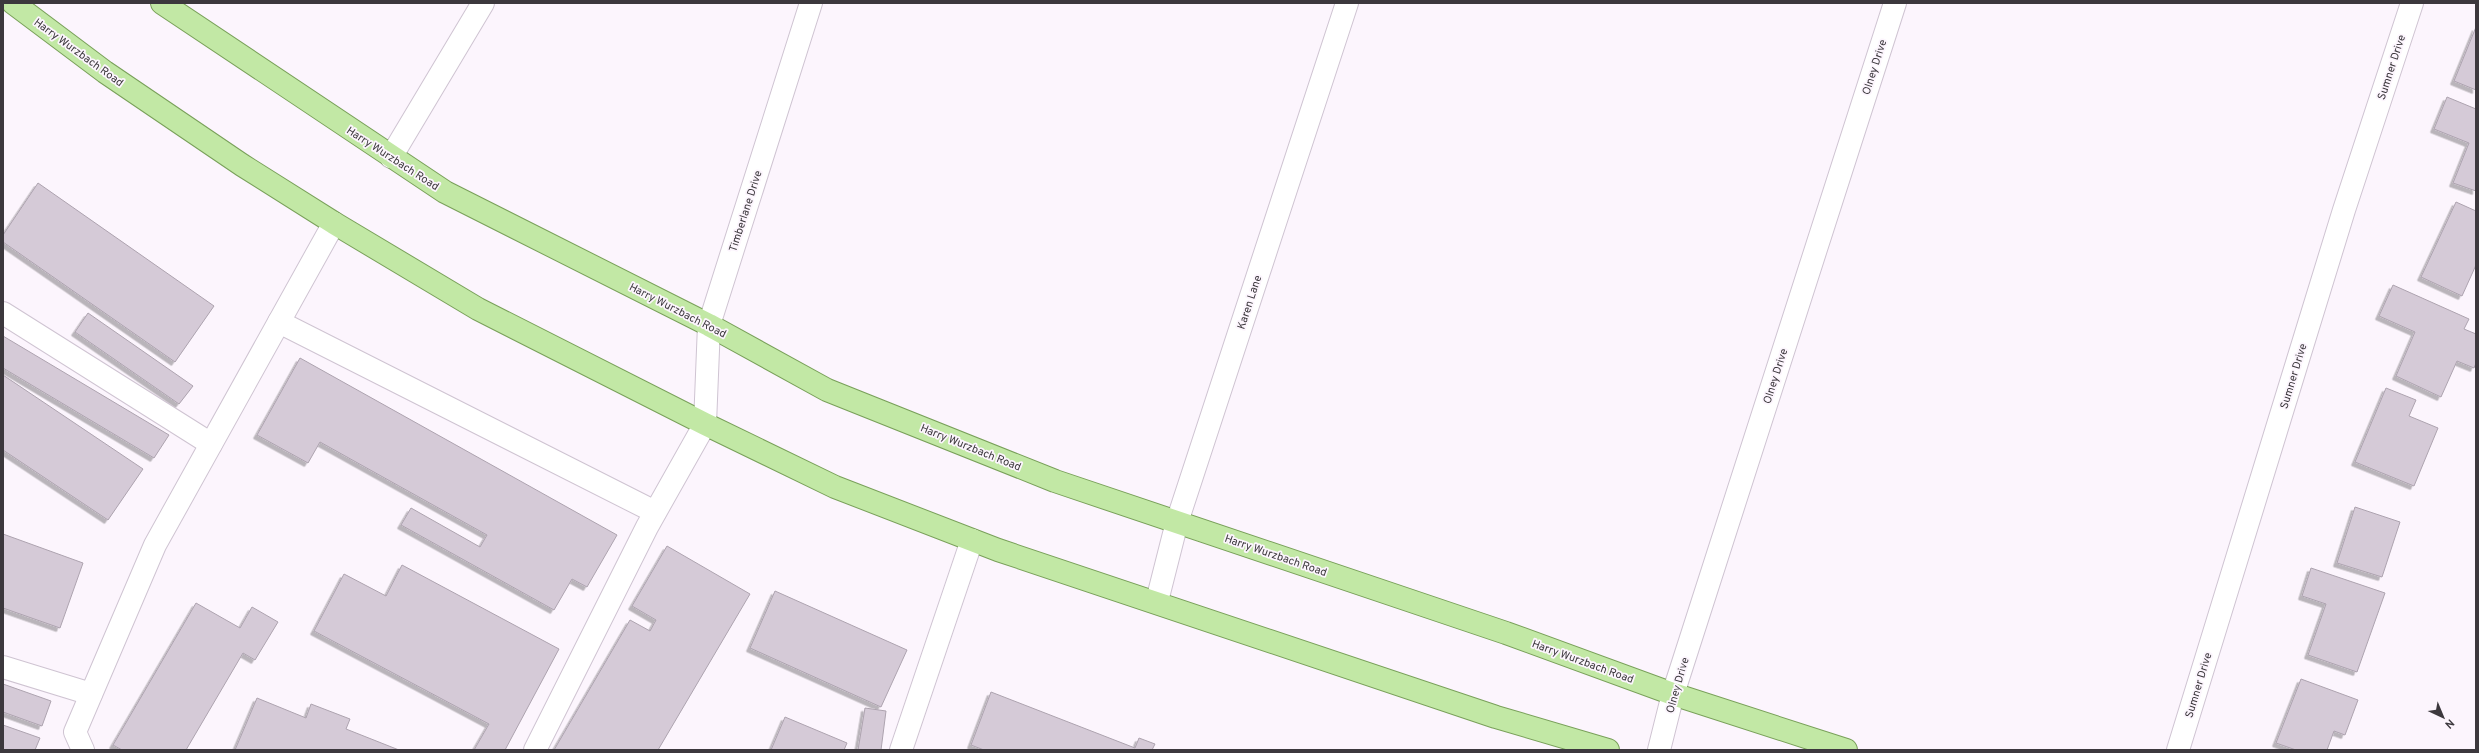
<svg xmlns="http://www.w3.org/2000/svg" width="2479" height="753" viewBox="0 0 2479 753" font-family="Overpass,sans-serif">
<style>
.building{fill:#d5cad7;stroke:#ada3af;filter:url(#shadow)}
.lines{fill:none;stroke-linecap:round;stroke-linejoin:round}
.minor-casing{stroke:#cfc4d2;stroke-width:24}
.major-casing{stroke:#79a05a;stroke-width:24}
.minor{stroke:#fff;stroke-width:22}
.major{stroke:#c2e8a5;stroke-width:22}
.labels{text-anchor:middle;stroke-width:3.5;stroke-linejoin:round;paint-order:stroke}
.street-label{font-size:11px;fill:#3c383d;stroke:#fcf5fd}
</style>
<defs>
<filter id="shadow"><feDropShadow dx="-3.5" dy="3.5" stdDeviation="0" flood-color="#0004"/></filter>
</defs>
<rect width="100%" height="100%" fill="#fcf5fd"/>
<g class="building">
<polygon points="2476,27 2476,90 2454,81"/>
<polygon points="2447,97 2476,109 2476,191 2453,183 2469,143 2434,129"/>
<polygon points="38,183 214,306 175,362 3,242 3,235"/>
<polygon points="2456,202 2476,211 2476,265 2462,296 2421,277"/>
<polygon points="2393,285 2469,319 2464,329 2476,334 2476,363 2474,368 2457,361 2441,397 2396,376 2415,332 2379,316"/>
<polygon points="88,313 193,386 179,404 75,332"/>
<polygon points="3,336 169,435 154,458 3,368"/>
<polygon points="300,358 617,535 587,587 572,579 554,610 401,525 411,508 480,547 487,535 320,442 308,463 257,435"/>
<polygon points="3,375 143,469 108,520 3,450"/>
<polygon points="2386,388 2416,400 2409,416 2438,428 2414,486 2355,462"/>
<polygon points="2355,507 2400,522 2382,577 2337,563"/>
<polygon points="3,534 83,563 60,628 3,608"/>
<polygon points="667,546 750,594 658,750 554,750 630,620 650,631 656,620 632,606"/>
<polygon points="402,565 559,649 505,750 474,750 489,724 314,631 344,574 386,596"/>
<polygon points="2311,568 2385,593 2357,672 2308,655 2326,604 2302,596"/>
<polygon points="775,591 907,650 881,707 750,648"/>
<polygon points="196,603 240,628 252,607 278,622 255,660 243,653 186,750 122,750 113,745"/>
<polygon points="2301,679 2358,700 2345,735 2334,731 2327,750 2296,750 2276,743"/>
<polygon points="3,684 51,701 42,726 3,712"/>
<polygon points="991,692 1135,748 1139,738 1155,744 1152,750 984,750 971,745"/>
<polygon points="257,698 306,718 311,704 350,719 346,729 399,750 235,750"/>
<polygon points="865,708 886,711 881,750 858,750"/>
<polygon points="785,717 847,743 844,750 771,750"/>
<polygon points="3,725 40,738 35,750 3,750"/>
</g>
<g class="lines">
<g class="minor-casing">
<g id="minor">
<polyline points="391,157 483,3"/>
<polyline points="3,313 211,444"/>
<polyline points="279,322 655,512"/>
<polyline points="1157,601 1177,522 1347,3"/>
<polyline points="3,667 91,694"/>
<polyline points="83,750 75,732 155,545 334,223"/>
<polyline points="535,750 647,527 705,424 709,325 811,3"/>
<polyline points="901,750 972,540"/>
<polyline points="1659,750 1673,694 1895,3"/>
<polyline points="2178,750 2344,210 2412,3"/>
</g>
</g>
<g class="major-casing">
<g id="major">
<polyline points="13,3 105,72 242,165 334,223 478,309 705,424 835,487 998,550 1496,717 1608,750"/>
<polyline points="162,3 445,192 709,325 827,390 1055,481 1506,633 1673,694 1846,750"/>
</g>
</g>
<use href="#minor" class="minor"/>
<use href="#major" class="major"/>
</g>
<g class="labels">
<g class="street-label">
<text transform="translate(79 52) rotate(36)" y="4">Harry Wurzbach Road</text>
<text transform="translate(1874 67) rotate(-72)" y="4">Olney Drive</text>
<text transform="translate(2391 67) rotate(-72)" y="4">Sumner Drive</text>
<text transform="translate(393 158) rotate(33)" y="4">Harry Wurzbach Road</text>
<text transform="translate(745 211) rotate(-72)" y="4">Timberlane Drive</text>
<text transform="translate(1249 302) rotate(-72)" y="4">Karen Lane</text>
<text transform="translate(678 310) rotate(27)" y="4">Harry Wurzbach Road</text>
<text transform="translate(1775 376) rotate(-72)" y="4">Olney Drive</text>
<text transform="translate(2293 376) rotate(-73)" y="4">Sumner Drive</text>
<text transform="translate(971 447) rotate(22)" y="4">Harry Wurzbach Road</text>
<text transform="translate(1276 555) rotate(19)" y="4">Harry Wurzbach Road</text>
<text transform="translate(1583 661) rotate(20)" y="4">Harry Wurzbach Road</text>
<text transform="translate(1677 685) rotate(-74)" y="4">Olney Drive</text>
<text transform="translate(2198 685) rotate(-73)" y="4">Sumner Drive</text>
</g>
</g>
<rect width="2479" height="753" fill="none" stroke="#3c383d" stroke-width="8"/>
<g transform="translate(2443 717) rotate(136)" stroke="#fcf5fd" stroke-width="3" paint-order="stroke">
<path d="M0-3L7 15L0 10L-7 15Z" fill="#3c383d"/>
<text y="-6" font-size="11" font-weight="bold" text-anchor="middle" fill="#3c383d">N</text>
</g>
</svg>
